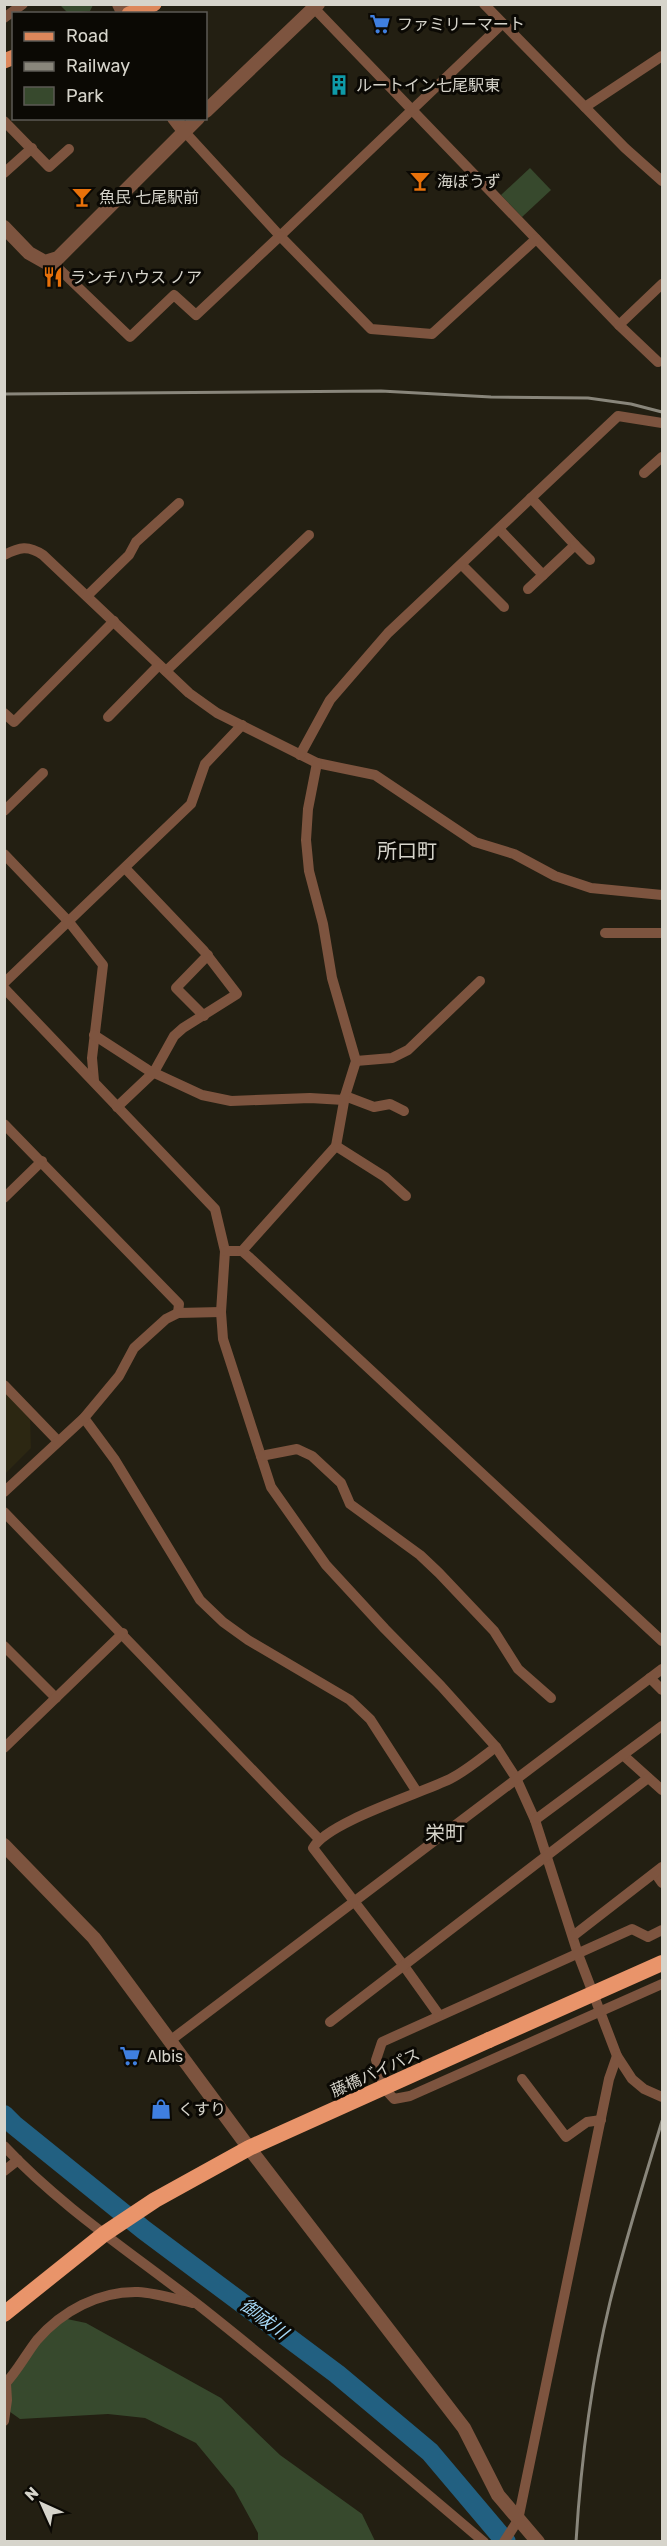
<svg xmlns="http://www.w3.org/2000/svg" width="667" height="2546" viewBox="0 0 667 2546" font-family="Rubik,'Noto Sans JP',sans-serif">
<style>
.built{fill:#2c2712}
.green{fill:#37492d}
.lines{fill:none;stroke-linecap:round;stroke-linejoin:round}
.river{stroke:#226081;stroke-width:20}
.minor{stroke:#7d543f;stroke-width:10}
.tertiary{stroke:#7d543f;stroke-width:14}
.primary{stroke:#dd875b;stroke-width:15}
.trunk{stroke:#e9946a;stroke-width:16}
.rail{stroke:#89867b;stroke-width:3}
.trunk-bridge{stroke:#e9946a;stroke-width:16}
.labels{text-anchor:middle;stroke-width:6;stroke-linejoin:round;paint-order:stroke}
.poi-label{font-size:16px;fill:#d6d4cb;stroke:#0b0904;text-anchor:start}
.street-label{font-size:16px;fill:#d6d4cb;stroke:#0b0904}
.water-label{font-size:18px;font-style:italic;fill:#a6d8f7;stroke:#0b0904}
.quarter-label{font-size:20px;fill:#d6d4cb;stroke:#0b0904}
</style>
<rect width="100%" height="100%" fill="#231f12"/>
<polygon class="built" points="5,1391 30,1417 31,1448 5,1474"/>
<g class="green">
<polygon points="62,5 62,4 93,5 90,11 68,13 61,6"/>
<polygon points="530,168 551,190 522,217 501,195"/>
<polygon points="67,2319 86,2323 221,2398 280,2455 362,2514 375,2541 258,2541 258,2533 234,2489 196,2443 145,2418 108,2414 20,2419 6,2409 7,2392 29,2346"/>
</g>
<g class="lines">
<polyline class="river" points="4,2115 14,2125 144,2230 337,2374 430,2452 506,2542"/>
<g class="minor">
<polyline points="484,4 625,148 662,181"/>
<polyline points="314,8 619,325 658,362"/>
<polyline points="4,18 23,4"/>
<polyline points="585,107 662,56"/>
<polyline points="4,121 49,167 69,149"/>
<polyline points="184,131 280,236 502,24"/>
<polyline points="4,173 32,148"/>
<polyline points="58,258 55,265 130,337 174,295 196,315 280,236 371,329 432,334 536,239"/>
<polyline points="619,325 662,284"/>
<polyline points="644,473 662,457"/>
<polyline points="531,498 575,545 543,575"/>
<polyline points="500,530 543,575 528,589"/>
<polyline points="575,545 590,560"/>
<path d="M4,555c16,-8 24,-10 39,0l146,138 28,20 100,50 58,12 100,67 39,12 41,22 36,12 71,7"/>
<polyline points="462,565 504,607"/>
<polyline points="87,596 129,555 136,542 179,503"/>
<polyline points="166,671 309,535"/>
<polyline points="4,713 14,722 114,621"/>
<polyline points="108,717 159,665"/>
<polyline points="300,755 330,700 388,633 618,416 662,423"/>
<polyline points="4,811 43,773"/>
<polyline points="4,854 69,922 103,965 92,1058 94,1081"/>
<polyline points="605,933 662,933"/>
<polyline points="4,983 191,804 205,764 242,725"/>
<polyline points="4,988 215,1209 225,1251 221,1312 223,1339 271,1487 326,1565 385,1629 441,1686 496,1747 516,1778 535,1820 578,1954 617,2056 632,2079 644,2089 662,2097"/>
<polyline points="204,1016 176,988 208,955"/>
<polyline points="94,1035 148,1070 202,1095 231,1101 310,1098 344,1100"/>
<polyline points="356,1061 392,1058 408,1050 480,981"/>
<polyline points="345,1096 374,1107 390,1104 404,1111"/>
<polyline points="117,1107 154,1072 174,1036 183,1028 237,994 204,951 125,868"/>
<polyline points="4,1124 179,1304 178,1313"/>
<polyline points="336,1146 385,1177 406,1196"/>
<polyline points="4,1198 42,1161"/>
<polyline points="225,1251 242,1251 249,1257 662,1641"/>
<polyline points="242,1251 336,1146 345,1096 356,1061 332,978 323,924 309,871 306,840 308,809 317,763"/>
<polyline points="4,1385 58,1441"/>
<polyline points="84,1418 115,1460 200,1600 223,1622 248,1640 350,1700 370,1719 417,1792"/>
<polyline points="261,1456 297,1449 312,1456 341,1483 350,1504 420,1555 439,1573 494,1631 518,1669 551,1698"/>
<polyline points="4,1492 84,1418 119,1376 134,1348 166,1319 178,1313 221,1312"/>
<polyline points="4,1512 318,1838"/>
<polyline points="4,1646 56,1698"/>
<polyline points="650,1678 662,1690"/>
<polyline points="4,1748 123,1633"/>
<polyline points="623,1755 662,1790"/>
<polyline points="535,1820 662,1726"/>
<polyline points="655,1873 662,1883"/>
<polyline points="662,1930 648,1937 632,1929 382,2042 376,2060 384,2088 394,2099 410,2096 662,1984"/>
<polyline points="573,1936 662,1867"/>
<path d="M439,2015l-35,-49 -91,-118c14,-26 106,-54 137,-69 16,-8 31,-21 46,-32"/>
<polyline points="330,2022 648,1778"/>
<polyline points="171,2040 662,1669"/>
<polyline points="522,2079 566,2137 587,2122 601,2120"/>
<path d="M4,2146c58,62 131,109 197,161 96,76 189,155 283,235"/>
<polyline points="4,2171 18,2160"/>
<path d="M4,2385c13,-13 22,-31 33,-45 25,-29 62,-49 101,-48 18,1 37,7 55,11"/>
<polyline points="4,2421 7,2400 6,2384"/>
<polyline points="504,2542 518,2520 609,2079 617,2056"/>
</g>
<g class="tertiary">
<polyline points="119,4 124,14"/>
<polyline points="206,111 318,4"/>
<polyline points="174,118 184,131"/>
<polyline points="4,227 29,253 45,262 58,258 198,118"/>
<polyline points="4,1845 94,1938 249,2148 464,2428 498,2495 538,2542"/>
</g>
<g class="primary">
<polyline points="129,14 154,4"/>
<polyline points="4,61 14,57"/>
</g>
<polyline class="trunk" points="4,2314 104,2234 155,2200 249,2148 489,2040"/>
<g class="rail">
<polyline points="4,394 381,391 491,397 588,398 631,404 662,412"/>
<path d="M576,2542c5,-82 15,-161 34,-240 15,-61 34,-121 52,-181"/>
</g>
<polyline class="trunk-bridge" points="489,2040 662,1963"/>
</g>
<defs>
<g id="supermarket-bare" transform="scale(1.62)"><path d="M-6-5.5h2.5l.6 2H6L4.5 2H-2.5L-4.4-4H-6ZM-1.5 3.2a1.3 1.3 0 1 0 .1 0ZM3 3.2a1.3 1.3 0 1 0 .1 0Z" fill="#3f7fe0" stroke="#0b0904" stroke-width="2.5" paint-order="stroke"/></g>
<g id="building-bare" transform="scale(1.62)"><path d="M-4-6H4V6H1V3H-1V6H-4ZM-2.5-4.3h1.7v1.8h-1.7ZM.8-4.3h1.7v1.8H.8ZM-2.5-1h1.7V.8h-1.7ZM.8-1h1.7V.8H.8Z" fill="#0f9aa8" stroke="#0b0904" stroke-width="2.5" paint-order="stroke"/></g>
<g id="bar-bare" transform="scale(1.62)"><path d="M-6-5H6L.8 .8V4.5H3.5V6h-7V4.5H-.8V.8Z" fill="#e8710a" stroke="#0b0904" stroke-width="2.5" paint-order="stroke"/></g>
<g id="restaurant-bare" transform="scale(1.62)"><path d="M-5-6h1v4h1v-4h1v4h1v-4h1v5L-1.5 .5V6h-2V.5L-5-1ZM5-6V6H3V1.5H1.5Q1.5-4 5-6Z" fill="#e8710a" stroke="#0b0904" stroke-width="2.5" paint-order="stroke"/></g>
<g id="shop-bare" transform="scale(1.62)"><path d="M-5-2.5h2.3a2.7 3.5 0 0 1 5.4 0H5L5.5 6h-11ZM-1.5-2.5h3a1.5 2.3 0 0 0-3 0Z" fill="#3f7fe0" stroke="#0b0904" stroke-width="2.5" paint-order="stroke"/></g>
</defs>
<g fill-rule="evenodd">
<use href="#supermarket-bare" x="380" y="24"/>
<use href="#building-bare" x="339" y="85"/>
<use href="#bar-bare" x="420" y="181"/>
<use href="#bar-bare" x="82" y="197"/>
<use href="#restaurant-bare" x="53" y="277"/>
<use href="#supermarket-bare" x="130" y="2056"/>
<use href="#shop-bare" x="161" y="2109"/>
</g>
<g class="labels">
<g class="poi-label">
<text x="397" y="30">ファミリーマート</text>
<text x="356" y="91">ルートイン七尾駅東</text>
<text x="437" y="187">海ぼうず</text>
<text x="99" y="203">魚民 七尾駅前</text>
<text x="70" y="283">ランチハウス ノア</text>
<text x="147" y="2062">Albis</text>
<text x="178" y="2115">くすり</text>
</g>
<g class="street-label">
<text transform="translate(375 2072) rotate(-24)" y="6">藤橋バイパス</text>
</g>
<g class="water-label">
<text transform="translate(264 2319) rotate(37)" y="6">御祓川</text>
</g>
<g class="quarter-label">
<text x="407" y="858">所口町</text>
<text x="445" y="1840">栄町</text>
</g>
</g>
<rect width="667" height="2546" fill="none" stroke="#d6d4cb" stroke-width="12"/>
<rect x="12" y="12" width="195" height="108" fill="#0b0904" stroke="#5c5a54" stroke-width="1.5"/>
<rect x="24" y="32" width="30" height="9" fill="#dd875b" stroke="#5c5a54" stroke-width="1.5"/>
<text x="66" y="42" font-size="18" fill="#d6d4cb">Road</text>
<rect x="24" y="62" width="30" height="9" fill="#89867b" stroke="#5c5a54" stroke-width="1.5"/>
<text x="66" y="72" font-size="18" fill="#d6d4cb">Railway</text>
<rect x="24" y="87" width="30" height="18" fill="#37492d" stroke="#5c5a54" stroke-width="1.5"/>
<text x="66" y="102" font-size="18" fill="#d6d4cb">Park</text>
<g transform="translate(42 2504) rotate(315)" stroke="#0b0904" stroke-width="4.5" paint-order="stroke">
<path d="M0-4.5L10 22L0 15L-10 22Z" fill="#d6d4cb"/>
<text y="-9" font-size="16" font-weight="bold" text-anchor="middle" fill="#d6d4cb">N</text>
</g>
</svg>
